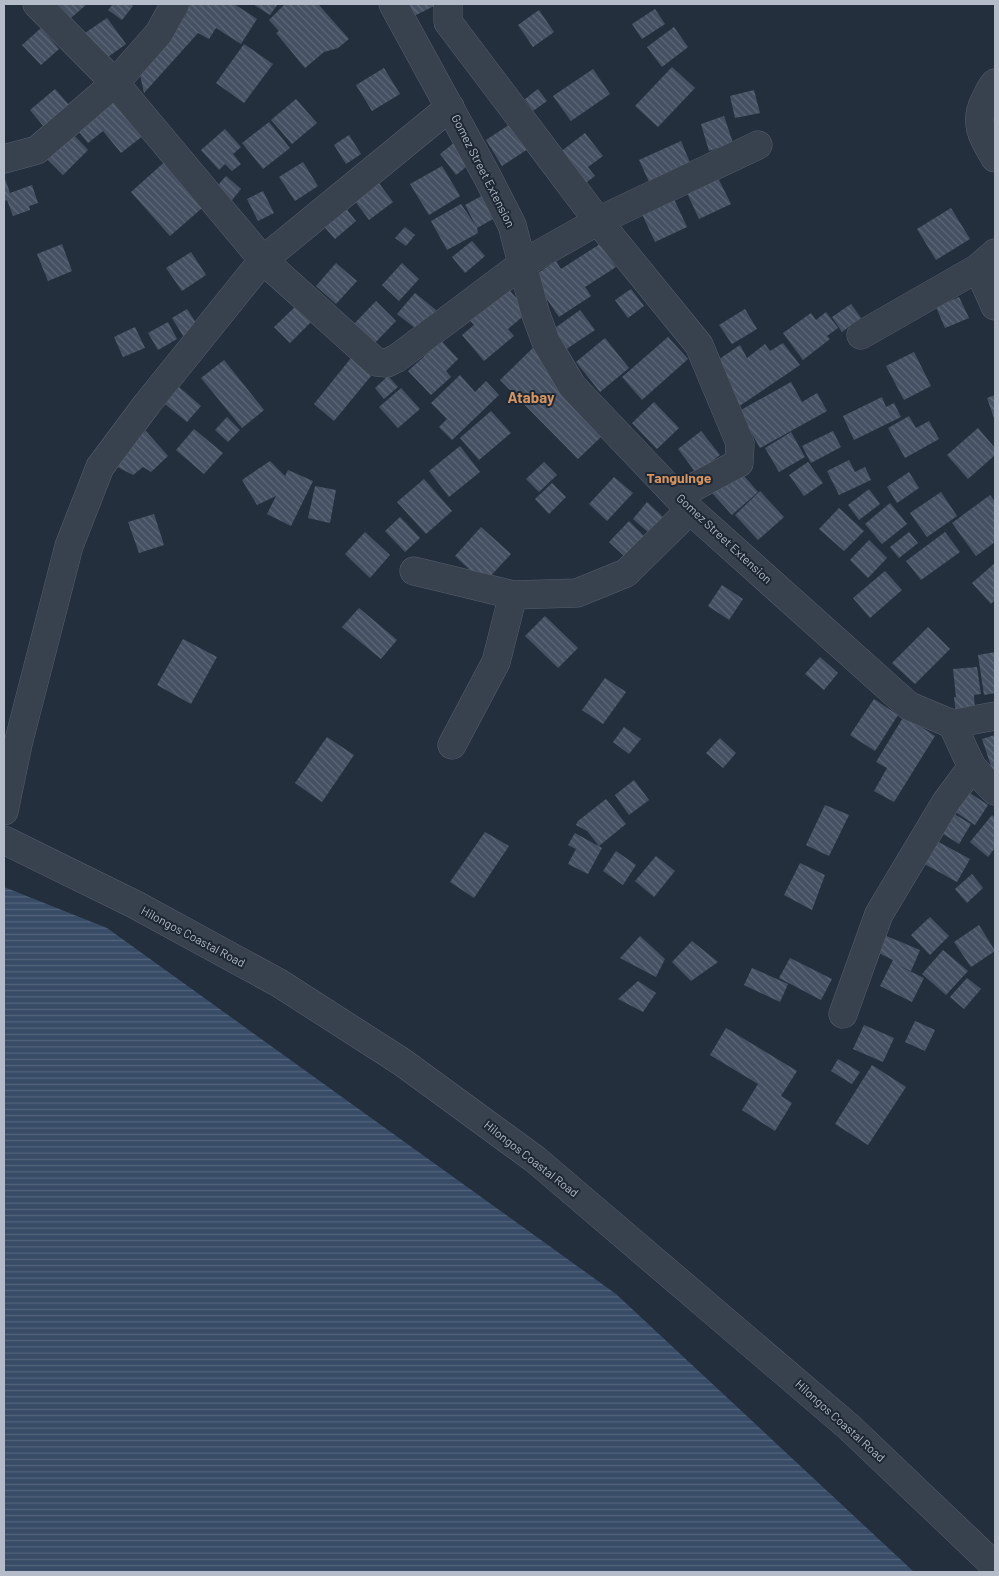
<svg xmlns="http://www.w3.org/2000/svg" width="999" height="1576" viewBox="0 0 999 1576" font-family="Barlow,sans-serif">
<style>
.water{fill:url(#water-rules)}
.building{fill:url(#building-back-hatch)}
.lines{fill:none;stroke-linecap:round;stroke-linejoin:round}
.minor-casing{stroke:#565f6c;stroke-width:29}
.tertiary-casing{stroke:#565f6c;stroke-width:29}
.minor{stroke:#38414e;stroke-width:28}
.tertiary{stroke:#38414e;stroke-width:28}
.labels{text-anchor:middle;stroke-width:4;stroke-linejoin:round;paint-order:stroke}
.street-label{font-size:12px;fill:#b4bcc9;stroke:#1d2633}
.neighbourhood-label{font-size:14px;font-weight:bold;fill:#d59563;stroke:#1d2633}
.quarter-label{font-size:15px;font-weight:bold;fill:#d59563;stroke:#1d2633}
</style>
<defs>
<pattern id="water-rules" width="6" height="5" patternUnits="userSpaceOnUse" patternTransform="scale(1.25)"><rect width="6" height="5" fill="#394c67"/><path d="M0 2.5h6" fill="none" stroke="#53647b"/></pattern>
<pattern id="building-back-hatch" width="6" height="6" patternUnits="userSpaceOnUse" patternTransform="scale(1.25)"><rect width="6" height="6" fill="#455162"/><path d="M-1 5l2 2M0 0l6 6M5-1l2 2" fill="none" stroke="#5d6877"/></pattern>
</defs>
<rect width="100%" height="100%" fill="#242f3e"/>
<polygon class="water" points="4,887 107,928 616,1294 914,1572 4,1572"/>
<g class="building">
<polygon points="58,4 87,4 71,18"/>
<polygon points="113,4 129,4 133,6 122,20 108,10"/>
<polygon points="190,4 234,4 257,19 241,44 216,28 209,39 198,33 144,93 140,75 186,15"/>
<polygon points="253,4 278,4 270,15"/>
<polygon points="285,4 318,4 349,39 338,48 324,52 305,68 276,33 279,31 269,20"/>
<polygon points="400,4 438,4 408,19"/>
<polygon points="655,9 665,24 642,39 632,24"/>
<polygon points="539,10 554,32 533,47 518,25"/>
<polygon points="107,18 126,44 101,62 82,35"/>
<polygon points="674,27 688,47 662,67 647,47"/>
<polygon points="41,28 59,49 41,65 22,45"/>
<polygon points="244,44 273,64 244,103 216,83"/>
<polygon points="672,67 695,88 658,127 635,106"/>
<polygon points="384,68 400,94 372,111 356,85"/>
<polygon points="593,69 610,94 571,121 553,96"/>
<polygon points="55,89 70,106 44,127 30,110"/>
<polygon points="538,89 547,101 533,111 525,99"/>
<polygon points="754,90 760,113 735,118 730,96"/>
<polygon points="107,92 144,135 121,153 103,131 88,143 71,122"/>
<polygon points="296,99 317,123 292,144 271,120"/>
<polygon points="724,116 733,143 709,151 701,124"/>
<polygon points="515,121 531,147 502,166 486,140"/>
<polygon points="269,122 290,148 263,169 242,143"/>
<polygon points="225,129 241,147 233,154 241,164 232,171 225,164 219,170 201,150"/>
<polygon points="70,131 88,150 63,175 45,157"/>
<polygon points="585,133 603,156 588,167 595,176 583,185 559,153"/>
<polygon points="349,135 361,154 346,164 334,145"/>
<polygon points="681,141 691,165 650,184 639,160"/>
<polygon points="455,142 471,163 456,175 440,154"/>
<polygon points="169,158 209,202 170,236 131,192"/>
<polygon points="303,162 318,186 295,201 279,177"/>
<polygon points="442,166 460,196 429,215 410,184"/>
<polygon points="373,175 393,202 369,220 349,193"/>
<polygon points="4,176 10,193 32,185 38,203 29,206 30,210 13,216 7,200 4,201"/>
<polygon points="226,176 241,189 228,205 212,192"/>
<polygon points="718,178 731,204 699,219 687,193"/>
<polygon points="263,191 274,213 258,221 247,199"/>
<polygon points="487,193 500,215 477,228 478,233 447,250 431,221 461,204 476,226 465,205"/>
<polygon points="673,197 687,227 655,242 641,212"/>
<polygon points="341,202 356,221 335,239 319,221"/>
<polygon points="951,208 970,239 936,260 917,229"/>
<polygon points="405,227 415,235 406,246 395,238"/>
<polygon points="472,241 485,256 465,273 452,257"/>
<polygon points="62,244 72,271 48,281 37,254"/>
<polygon points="600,244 616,267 585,287 591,296 559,317 532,277 556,261 561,269"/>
<polygon points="191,252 206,275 182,291 166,268"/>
<polygon points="336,263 357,281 336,304 316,286"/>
<polygon points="402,263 419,279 399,301 382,285"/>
<polygon points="505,285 528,312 508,329 514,336 484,361 462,335 474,325 466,316"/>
<polygon points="631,289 644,306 628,318 615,300"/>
<polygon points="415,293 436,310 419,331 397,314"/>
<polygon points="959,297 969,318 945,328 936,307"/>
<polygon points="376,301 396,321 371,347 351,327"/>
<polygon points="851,304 861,318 842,332 832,317"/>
<polygon points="297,305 313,320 290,343 274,327"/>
<polygon points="187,309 200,329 185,339 172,318"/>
<polygon points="745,309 757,329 732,344 719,325"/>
<polygon points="580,310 595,330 565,350 551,331"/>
<polygon points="826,312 838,328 827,336 830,339 803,360 783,333 811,313 816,320"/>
<polygon points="168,322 177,339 158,350 148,333"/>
<polygon points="135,327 145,348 123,357 114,337"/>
<polygon points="436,335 458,359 446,371 451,377 431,395 408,371 429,352 424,347"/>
<polygon points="668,337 688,359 642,400 622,377"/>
<polygon points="605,338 629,368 600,392 576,362"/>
<polygon points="542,339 621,418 578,459 500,380"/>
<polygon points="783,343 800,365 738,407 709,366 740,345 747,358 765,344 770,351"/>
<polygon points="914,352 931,386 904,400 886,366"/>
<polygon points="351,358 371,376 334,421 314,404"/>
<polygon points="224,360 264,410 242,428 201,378"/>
<polygon points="460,375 475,392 486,381 499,395 452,440 439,427 447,419 431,403"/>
<polygon points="388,376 398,387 384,399 375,388"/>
<polygon points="791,382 802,402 817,393 827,411 760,448 739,411"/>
<polygon points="179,387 201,406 187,422 165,404"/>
<polygon points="401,388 420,409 398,428 379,407"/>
<polygon points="995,395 995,421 987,398"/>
<polygon points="882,397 886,407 894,403 901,417 854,440 843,416"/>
<polygon points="654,402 679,428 657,449 632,423"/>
<polygon points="491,411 511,433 479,460 460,438"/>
<polygon points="909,416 916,428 929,421 939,439 905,458 888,428"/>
<polygon points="227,417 240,430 228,442 215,430"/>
<polygon points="978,428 995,448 995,455 968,479 947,455"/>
<polygon points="194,429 223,453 204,474 176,450"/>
<polygon points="146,431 168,456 151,472 143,467 133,475 110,463"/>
<polygon points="701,431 720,455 696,473 678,449"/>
<polygon points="833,431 841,447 811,463 802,446"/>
<polygon points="791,432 805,457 779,472 765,448"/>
<polygon points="460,446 480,472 449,497 429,471"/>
<polygon points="849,460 855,472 865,467 871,480 839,495 827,471"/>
<polygon points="270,461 285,476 288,470 313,481 291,526 267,514 276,496 257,505 242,480"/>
<polygon points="544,462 557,475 539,492 526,479"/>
<polygon points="808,462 823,483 804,496 789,475"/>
<polygon points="739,470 758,492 732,515 712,493"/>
<polygon points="909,472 919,488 897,503 887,487"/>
<polygon points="614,477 633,493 607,521 589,504"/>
<polygon points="424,479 452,511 426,534 397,502"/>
<polygon points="552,483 566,497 549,514 535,499"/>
<polygon points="315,486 336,490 330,523 308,518"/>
<polygon points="869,489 880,504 859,520 848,505"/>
<polygon points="760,491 784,517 758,540 735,515"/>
<polygon points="941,492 957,516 927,537 910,513"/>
<polygon points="990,495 995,502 995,542 976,556 952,523"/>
<polygon points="647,502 663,517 649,533 633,519"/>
<polygon points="890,503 907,524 882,544 865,524"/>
<polygon points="839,508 864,531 844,551 819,529"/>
<polygon points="154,514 164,545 139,553 128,522"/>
<polygon points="400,517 420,538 405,552 385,531"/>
<polygon points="629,521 644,536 625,557 609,542"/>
<polygon points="481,527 511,554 484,583 455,556"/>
<polygon points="365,532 390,555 370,578 345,554"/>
<polygon points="909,532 918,543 899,558 890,547"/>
<polygon points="945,532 960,552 921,580 906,561"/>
<polygon points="869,540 887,558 868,578 850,560"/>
<polygon points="995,563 995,600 991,604 972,583"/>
<polygon points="885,571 902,590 870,618 853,598"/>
<polygon points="722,585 743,599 729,620 708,606"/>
<polygon points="359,608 397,640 381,659 342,627"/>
<polygon points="545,616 578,648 558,668 525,636"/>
<polygon points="928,627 950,649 915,684 892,663"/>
<polygon points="183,639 217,657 191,704 157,685"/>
<polygon points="995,652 995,693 984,695 978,655"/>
<polygon points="820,657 838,673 824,690 805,674"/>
<polygon points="977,667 981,694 974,695 975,711 956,713 954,697 956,697 953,669"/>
<polygon points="605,678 626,692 603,724 582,710"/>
<polygon points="874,699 898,715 875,751 850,735"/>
<polygon points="904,716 935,736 894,802 874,791 887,768 876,762"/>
<polygon points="624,727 641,739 629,754 613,742"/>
<polygon points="995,735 995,778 982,739"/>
<polygon points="327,737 354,755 322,802 295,783"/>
<polygon points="720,738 736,753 723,768 706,753"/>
<polygon points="634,780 649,800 629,815 615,795"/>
<polygon points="964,789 988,805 975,825 951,809"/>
<polygon points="606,799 626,824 599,846 587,831 576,825 578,821"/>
<polygon points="825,805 849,815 829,856 806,845"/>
<polygon points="949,811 971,824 959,844 937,830"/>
<polygon points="992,815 995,818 995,848 988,857 970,842"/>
<polygon points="485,832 509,846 474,898 450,882"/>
<polygon points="575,833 602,848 588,874 568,864 576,849 568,845"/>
<polygon points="933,839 970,859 957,882 921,862"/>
<polygon points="616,851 636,865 623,885 603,871"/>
<polygon points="656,856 675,871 654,897 635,881"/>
<polygon points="800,863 825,875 812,910 784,895"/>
<polygon points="972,874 983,888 967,903 955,889"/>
<polygon points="930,917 949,936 930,955 911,935"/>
<polygon points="979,925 995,951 971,967 954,942"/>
<polygon points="884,935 920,950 911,971 897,965 924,978 912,1002 880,986 893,960 877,952"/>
<polygon points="640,936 665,959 656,977 620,958"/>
<polygon points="692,941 718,962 691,981 672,962"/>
<polygon points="943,950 968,971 946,995 922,974"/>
<polygon points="790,958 832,979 821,1000 779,978"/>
<polygon points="752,968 788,984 780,1002 744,985"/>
<polygon points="967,978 981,989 964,1009 950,997"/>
<polygon points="638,981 656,993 643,1012 618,999"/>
<polygon points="915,1021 935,1030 925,1051 905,1042"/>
<polygon points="864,1025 894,1038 883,1062 853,1049"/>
<polygon points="726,1028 797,1071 781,1096 792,1103 775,1131 742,1110 758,1084 710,1055"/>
<polygon points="838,1059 860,1072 852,1084 831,1071"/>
<polygon points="872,1065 906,1087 868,1145 835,1124"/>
</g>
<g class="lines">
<g class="minor-casing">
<g id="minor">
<polyline points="37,4 115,83 263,260 450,107"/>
<polyline points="393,4 487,176 512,225 535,312 546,342 572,386 690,510 909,706 952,724 995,716"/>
<polyline points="448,4 448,22 598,221 699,345 740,443 739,463 677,496"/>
<path d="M995,83c-5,5 -7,11 -10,17 -12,23 -2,38 10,58"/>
<polyline points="4,159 37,150 115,83 159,33 175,4"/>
<polyline points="995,253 978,268 995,306"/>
<polyline points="861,335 978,268"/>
<polyline points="414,571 513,595 577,593 626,573 690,510"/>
<polyline points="452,745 496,662 513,595"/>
<polyline points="972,767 995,791"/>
<polyline points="4,811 18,744 69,546 100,467 147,404 263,260 376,362 387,363 397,358 522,264 598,221 758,145"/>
<polyline points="843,1014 879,914 946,802 972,767 952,724"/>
</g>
</g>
<g class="tertiary-casing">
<polyline id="tertiary" points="4,840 136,905 279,983 402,1062 536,1160 849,1427 995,1566"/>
</g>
<use href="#minor" class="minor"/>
<use href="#tertiary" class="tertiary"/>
</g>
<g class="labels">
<g class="street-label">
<text transform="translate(483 171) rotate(63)" y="4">Gomez Street Extension</text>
<text transform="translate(724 539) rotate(43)" y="4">Gomez Street Extension</text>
<text transform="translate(193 937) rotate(28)" y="4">Hilongos Coastal Road</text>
<text transform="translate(531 1159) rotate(38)" y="4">Hilongos Coastal Road</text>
<text transform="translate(840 1421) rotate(42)" y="4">Hilongos Coastal Road</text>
</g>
<g class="neighbourhood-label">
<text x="679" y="483">Tanguinge</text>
</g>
<g class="quarter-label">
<text x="531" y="403">Atabay</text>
</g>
</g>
<rect width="999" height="1576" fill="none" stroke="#b4bcc9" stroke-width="10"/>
</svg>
